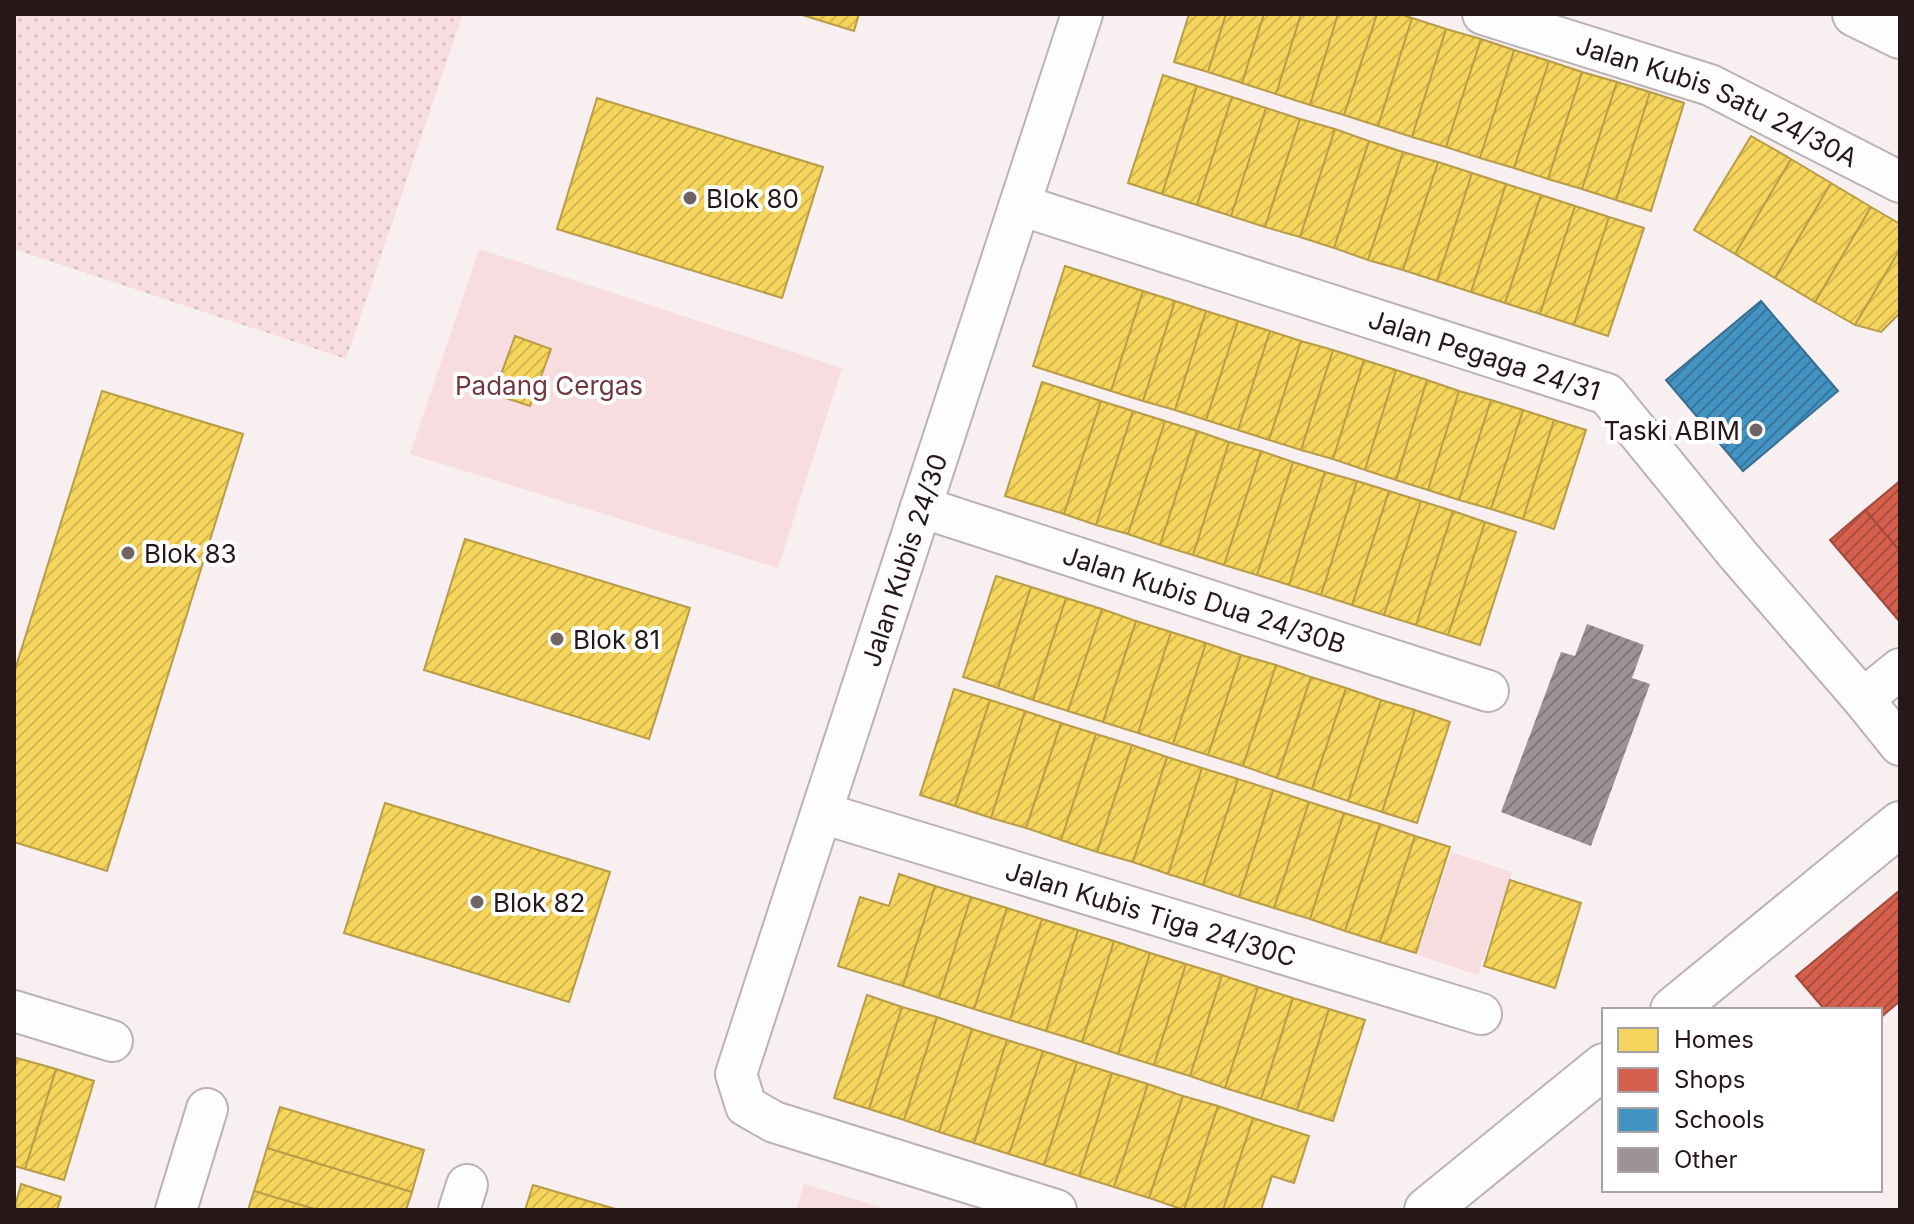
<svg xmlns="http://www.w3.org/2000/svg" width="1914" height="1224" font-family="Inter,sans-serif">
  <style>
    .grass { fill: url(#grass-dots) }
    .park { fill: #f7dddf }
    .homes { fill: url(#homes-hatch); stroke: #b89c48; stroke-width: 2 }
    .shops { fill: url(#shops-hatch); stroke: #a14a3d; stroke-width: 2 }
    .schools { fill: url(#schools-hatch); stroke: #3a6e90; stroke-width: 2 }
    .building { fill: url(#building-hatch) }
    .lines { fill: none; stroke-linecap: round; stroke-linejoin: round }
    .minor-casing { stroke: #bdb2b3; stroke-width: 44 }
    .tertiary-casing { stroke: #bdb2b3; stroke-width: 48 }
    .minor { stroke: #fefdfd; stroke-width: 40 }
    .tertiary { stroke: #fefdfd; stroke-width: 44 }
    .poi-dot { fill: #706364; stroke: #fff; stroke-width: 3 }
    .labels { text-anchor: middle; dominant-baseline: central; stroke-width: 8; stroke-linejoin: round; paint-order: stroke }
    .street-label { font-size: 26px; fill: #261819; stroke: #fff }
    .poi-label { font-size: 26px; fill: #261819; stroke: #fff; text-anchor: start }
    .park-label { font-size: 26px; fill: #72383f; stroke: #fff }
  </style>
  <defs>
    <pattern id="grass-dots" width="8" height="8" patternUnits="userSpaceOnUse" patternTransform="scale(2)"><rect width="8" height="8" fill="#f7dddf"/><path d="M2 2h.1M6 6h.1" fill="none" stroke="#d4bdbf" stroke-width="1.8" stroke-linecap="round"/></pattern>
    <pattern id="homes-hatch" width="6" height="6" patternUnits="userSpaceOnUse" patternTransform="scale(2)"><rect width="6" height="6" fill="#f6d55c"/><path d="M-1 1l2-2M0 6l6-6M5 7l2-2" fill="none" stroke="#d3b64f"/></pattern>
    <pattern id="shops-hatch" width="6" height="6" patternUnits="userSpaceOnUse" patternTransform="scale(2)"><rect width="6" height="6" fill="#d6604d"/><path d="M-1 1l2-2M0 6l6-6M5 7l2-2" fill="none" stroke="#ad4e3f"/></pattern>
    <pattern id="schools-hatch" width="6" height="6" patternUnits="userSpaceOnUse" patternTransform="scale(2)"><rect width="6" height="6" fill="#4393c3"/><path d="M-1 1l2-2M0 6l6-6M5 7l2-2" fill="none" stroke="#38779e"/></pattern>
    <pattern id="building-hatch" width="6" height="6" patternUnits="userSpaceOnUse" patternTransform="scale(2)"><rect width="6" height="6" fill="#9d9394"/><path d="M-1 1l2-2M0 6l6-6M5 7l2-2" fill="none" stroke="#807778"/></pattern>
  </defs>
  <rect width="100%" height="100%" fill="#f8eff0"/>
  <path class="grass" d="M14,14h449l-117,345 -332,-110z"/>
  <path class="park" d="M479,249l363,119 -64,200 -368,-114z
    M1451,852l61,20 -34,103 -61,-20z
    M804,1184l87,26h-95z"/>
  <path class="homes" d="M799,14h60l-5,17z
    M1189,14h37l-18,58 -34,-10z
    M1226,14h38l-22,69 -34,-11z
    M1264,14h37l-25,80 -34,-11z
    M1301,14h37l-28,91 -34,-11z
    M1338,14h39l-33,101 -34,-10z
    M1377,14h22l13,4 -34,108 -34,-11z
    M1412,18l34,11 -34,108 -34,-11z
    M1446,29l35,10 -35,108 -34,-10z
    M1481,39l33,11 -34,108 -34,-11z
    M1514,50l35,11 -35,107 -34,-10z
    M1549,61l33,11 -34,107 -34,-11z
    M1582,72l35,10 -35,107 -34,-10z
    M1163,75l34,11 -35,108 -34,-11z
    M1617,82l33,10 -34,108 -34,-11z
    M1197,86l35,11 -35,108 -35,-11z
    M1650,92l34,11 -33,108 -35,-11z
    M1232,97l34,11 -35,108 -34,-11z
    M597,98l226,69 -41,131 -225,-69z
    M1266,108l34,11 -35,108 -34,-11z
    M1300,119l35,10 -35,108 -35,-10z
    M1335,129l34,12 -35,107 -34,-11z
    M1751,136l40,23 -56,95 -41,-24z
    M1369,141l34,11 -35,108 -34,-12z
    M1403,152l35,10 -35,108 -35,-10z
    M1791,159l40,24 -56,95 -40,-24z
    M1438,162l34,11 -35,108 -34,-11z
    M1472,173l34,11 -35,108 -34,-11z
    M1831,183l40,24 -56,95 -40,-24z
    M1506,184l35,11 -36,108 -34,-11z
    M1541,195l34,11 -35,108 -35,-11z
    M1575,206l34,11 -35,108 -34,-11z
    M1871,207l29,17v25l-45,76 -40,-23z
    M1609,217l35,11 -36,108 -34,-11z
    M1900,249v64l-19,19 -26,-7z
    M1065,266l78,25 -32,100 -78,-25z
    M1143,291l32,10 -32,100 -32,-10z
    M1175,301l31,10 -31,99 -32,-9z
    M1206,311l32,10 -32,99 -31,-10z
    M1238,321l32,10 -32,99 -32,-10z
    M1270,331l31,10 -32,99 -31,-10z
    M515,336l36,13 -21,57 -36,-12z
    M1301,341l32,9 -32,100 -32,-10z
    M1333,350l31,10 -31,99 -32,-9z
    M1364,360l32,10 -31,100 -32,-11z
    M1396,370l31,10 -31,100 -31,-10z
    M1427,380l32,11 -31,99 -32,-10z
    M1042,382l59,19 -37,113 -59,-18z
    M102,391l141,43 -136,437 -93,-29v-169z
    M1459,391l32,9 -32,100 -31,-10z
    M1491,400l32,10 -32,99 -32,-9z
    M1101,401l32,10 -37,114 -32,-11z
    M1523,410l31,10 -31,99 -32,-10z
    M1133,411l32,10 -37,113 -32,-9z
    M1554,420l32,10 -32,99 -31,-10z
    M1165,421l32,10 -37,114 -32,-11z
    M1197,431l32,11 -36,113 -33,-10z
    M1229,442l32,9 -37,114 -31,-10z
    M1261,451l32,11 -36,113 -33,-10z
    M1293,462l32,10 -36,113 -32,-10z
    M1325,472l32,9 -36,114 -32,-10z
    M1357,481l32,10 -37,114 -31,-10z
    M1389,491l32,10 -37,114 -32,-10z
    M1421,501l32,10 -37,114 -32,-10z
    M1453,511l32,11 -37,113 -32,-10z
    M1485,522l31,10 -36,113 -32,-10z
    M465,539l225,69 -41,131 -225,-69z
    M996,576l35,11 -33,101 -35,-11z
    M1031,587l35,11 -33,102 -35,-12z
    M1066,598l36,11 -34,102 -35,-11z
    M1102,609l34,12 -33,101 -35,-11z
    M1136,621l35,11 -33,101 -35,-11z
    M1171,632l35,11 -33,101 -35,-11z
    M1206,643l35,12 -33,100 -35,-11z
    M1241,655l35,10 -33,101 -35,-11z
    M1276,665l35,12 -34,101 -34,-12z
    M1311,677l35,11 -34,101 -35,-11z
    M1346,688l35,12 -33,101 -36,-12z
    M954,689l36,11 -35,106 -35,-11z
    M990,700l35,11 -34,107 -36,-12z
    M1381,700l34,10 -33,102 -34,-11z
    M1415,710l35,12 -33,101 -35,-11z
    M1025,711l36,12 -35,105 -35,-10z
    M1061,723l35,11 -35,106 -35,-12z
    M1096,734l36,11 -35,107 -36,-12z
    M1132,745l35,12 -34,105 -36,-10z
    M1167,757l35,11 -34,106 -35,-12z
    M1202,768l36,11 -35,106 -35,-11z
    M1238,779l35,11 -34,107 -36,-12z
    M1273,790l36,12 -35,106 -35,-11z
    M1309,802l35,11 -34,106 -36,-11z
    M385,803l225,69 -41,130 -225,-69z
    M1344,813l36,11 -35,107 -35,-12z
    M1380,824l35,12 -35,106 -35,-11z
    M1415,836l35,11 -34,106 -36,-11z
    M899,874l36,12 -32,100 -65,-20 22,-69 29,9z
    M1510,880l71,23 -26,85 -71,-22z
    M935,886l36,11 -32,101 -36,-12z
    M971,897l36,11 -33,101 -35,-11z
    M1007,908l35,11 -32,101 -36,-11z
    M1042,919l36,11 -32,101 -36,-11z
    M1078,930l36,11 -32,101 -36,-11z
    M1114,941l36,12 -32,101 -36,-12z
    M1150,953l36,11 -32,101 -36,-11z
    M1186,964l36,11 -32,101 -36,-11z
    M1222,975l36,12 -33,101 -35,-12z
    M1258,987l35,11 -32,101 -36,-11z
    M867,995l35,12 -33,102 -35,-11z
    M1293,998l36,11 -32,101 -36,-11z
    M902,1007l35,10 -33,103 -35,-11z
    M1329,1009l36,11 -32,101 -36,-11z
    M937,1017l35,12 -33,103 -35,-12z
    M972,1029l35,11 -33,103 -35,-11z
    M1007,1040l36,11 -34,103 -35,-11z
    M1043,1051l34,11 -33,103 -35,-11z
    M17,1058l39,11 -31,100 -11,-3v-97z
    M1077,1062l35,11 -33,103 -35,-11z
    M56,1069l38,12 -30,99 -39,-11z
    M1112,1073l36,11 -34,103 -35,-11z
    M1148,1084l35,12 -34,102 -35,-11z
    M1183,1096l35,10 -34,104 -35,-12z
    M1218,1106l35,12 -30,92h-39z
    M280,1107l144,43 -12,42 -145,-44z
    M1253,1118l56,18 -15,47 -22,-7 -11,34h-38z
    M267,1148l145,44 -6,18h-88l-64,-19z
    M21,1184l40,13 -4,13h-43z
    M533,1185l86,25h-94z
    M254,1191l64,19h-70z"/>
  <path class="shops" d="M1900,481v70l-35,-41z
    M1865,510l35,41v71l-70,-82z
    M1900,890v111l-20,17v-8h-55l-29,-34z"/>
  <path class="schools" d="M1761,301l77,90 -95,80 -77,-91z"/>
  <path class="building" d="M1587,624l57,21 -12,33 18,6 -59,162 -90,-34 60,-160 14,4z"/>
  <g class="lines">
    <g class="minor-casing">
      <g id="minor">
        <path id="s1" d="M1483,14l227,71 190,97"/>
        <path id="s2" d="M1020,205l587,189 132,162 124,143 37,46"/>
        <path id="s3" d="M921,507l567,184"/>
        <path d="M1863,699l37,-30"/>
        <path id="s4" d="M822,813l659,201"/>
        <path d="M14,1011l98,30"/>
        <path d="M176,1210l31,-101"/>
        <path d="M459,1210l8,-25"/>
        <path id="s5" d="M1056,1210l-282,-88 -28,-16 -10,-32 346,-1060"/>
      </g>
    </g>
    <g class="tertiary-casing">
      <path id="tertiary" d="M1855,14l45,22
        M1673,1010l227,-186
        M1427,1210l177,-144"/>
    </g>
    <use href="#minor" class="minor"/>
    <use href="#tertiary" class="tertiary"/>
  </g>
  <g class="poi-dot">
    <circle cx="690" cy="198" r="8"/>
    <circle cx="1756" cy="430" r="8"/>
    <circle cx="128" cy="553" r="8"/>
    <circle cx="557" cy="639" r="8"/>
    <circle cx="477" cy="902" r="8"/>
  </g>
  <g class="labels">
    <g class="street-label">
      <text stroke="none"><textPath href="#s1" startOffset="250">Jalan Kubis Satu 24/30A</textPath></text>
      <text stroke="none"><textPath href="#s2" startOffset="488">Jalan Pegaga 24/31</textPath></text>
      <text stroke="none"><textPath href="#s5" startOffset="902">Jalan Kubis 24/30</textPath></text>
      <text stroke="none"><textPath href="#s3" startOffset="298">Jalan Kubis Dua 24/30B</textPath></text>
      <text stroke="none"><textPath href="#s4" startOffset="344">Jalan Kubis Tiga 24/30C</textPath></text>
    </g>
    <g class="poi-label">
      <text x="706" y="198">Blok 80</text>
      <text x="1740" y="430" text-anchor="end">Taski ABIM</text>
      <text x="144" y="553">Blok 83</text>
      <text x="573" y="639">Blok 81</text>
      <text x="493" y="902">Blok 82</text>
    </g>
    <g class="park-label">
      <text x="549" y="385">Padang Cergas</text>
    </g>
  </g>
  <rect width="1914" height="1224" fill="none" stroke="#261819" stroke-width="32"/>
  <rect x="1602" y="1008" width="280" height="184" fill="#ffffff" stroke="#a8a3a3" stroke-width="2"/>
  <rect x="1618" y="1028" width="40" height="24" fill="#f6d55c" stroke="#a8a3a3" stroke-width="2"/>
  <text x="1674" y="1048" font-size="24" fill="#261819">Homes</text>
  <rect x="1618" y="1068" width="40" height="24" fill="#d6604d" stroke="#a8a3a3" stroke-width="2"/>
  <text x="1674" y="1088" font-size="24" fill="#261819">Shops</text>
  <rect x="1618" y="1108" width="40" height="24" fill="#4393c3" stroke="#a8a3a3" stroke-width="2"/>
  <text x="1674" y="1128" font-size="24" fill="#261819">Schools</text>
  <rect x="1618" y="1148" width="40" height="24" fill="#9d9394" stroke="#a8a3a3" stroke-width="2"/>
  <text x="1674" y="1168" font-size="24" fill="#261819">Other</text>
</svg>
